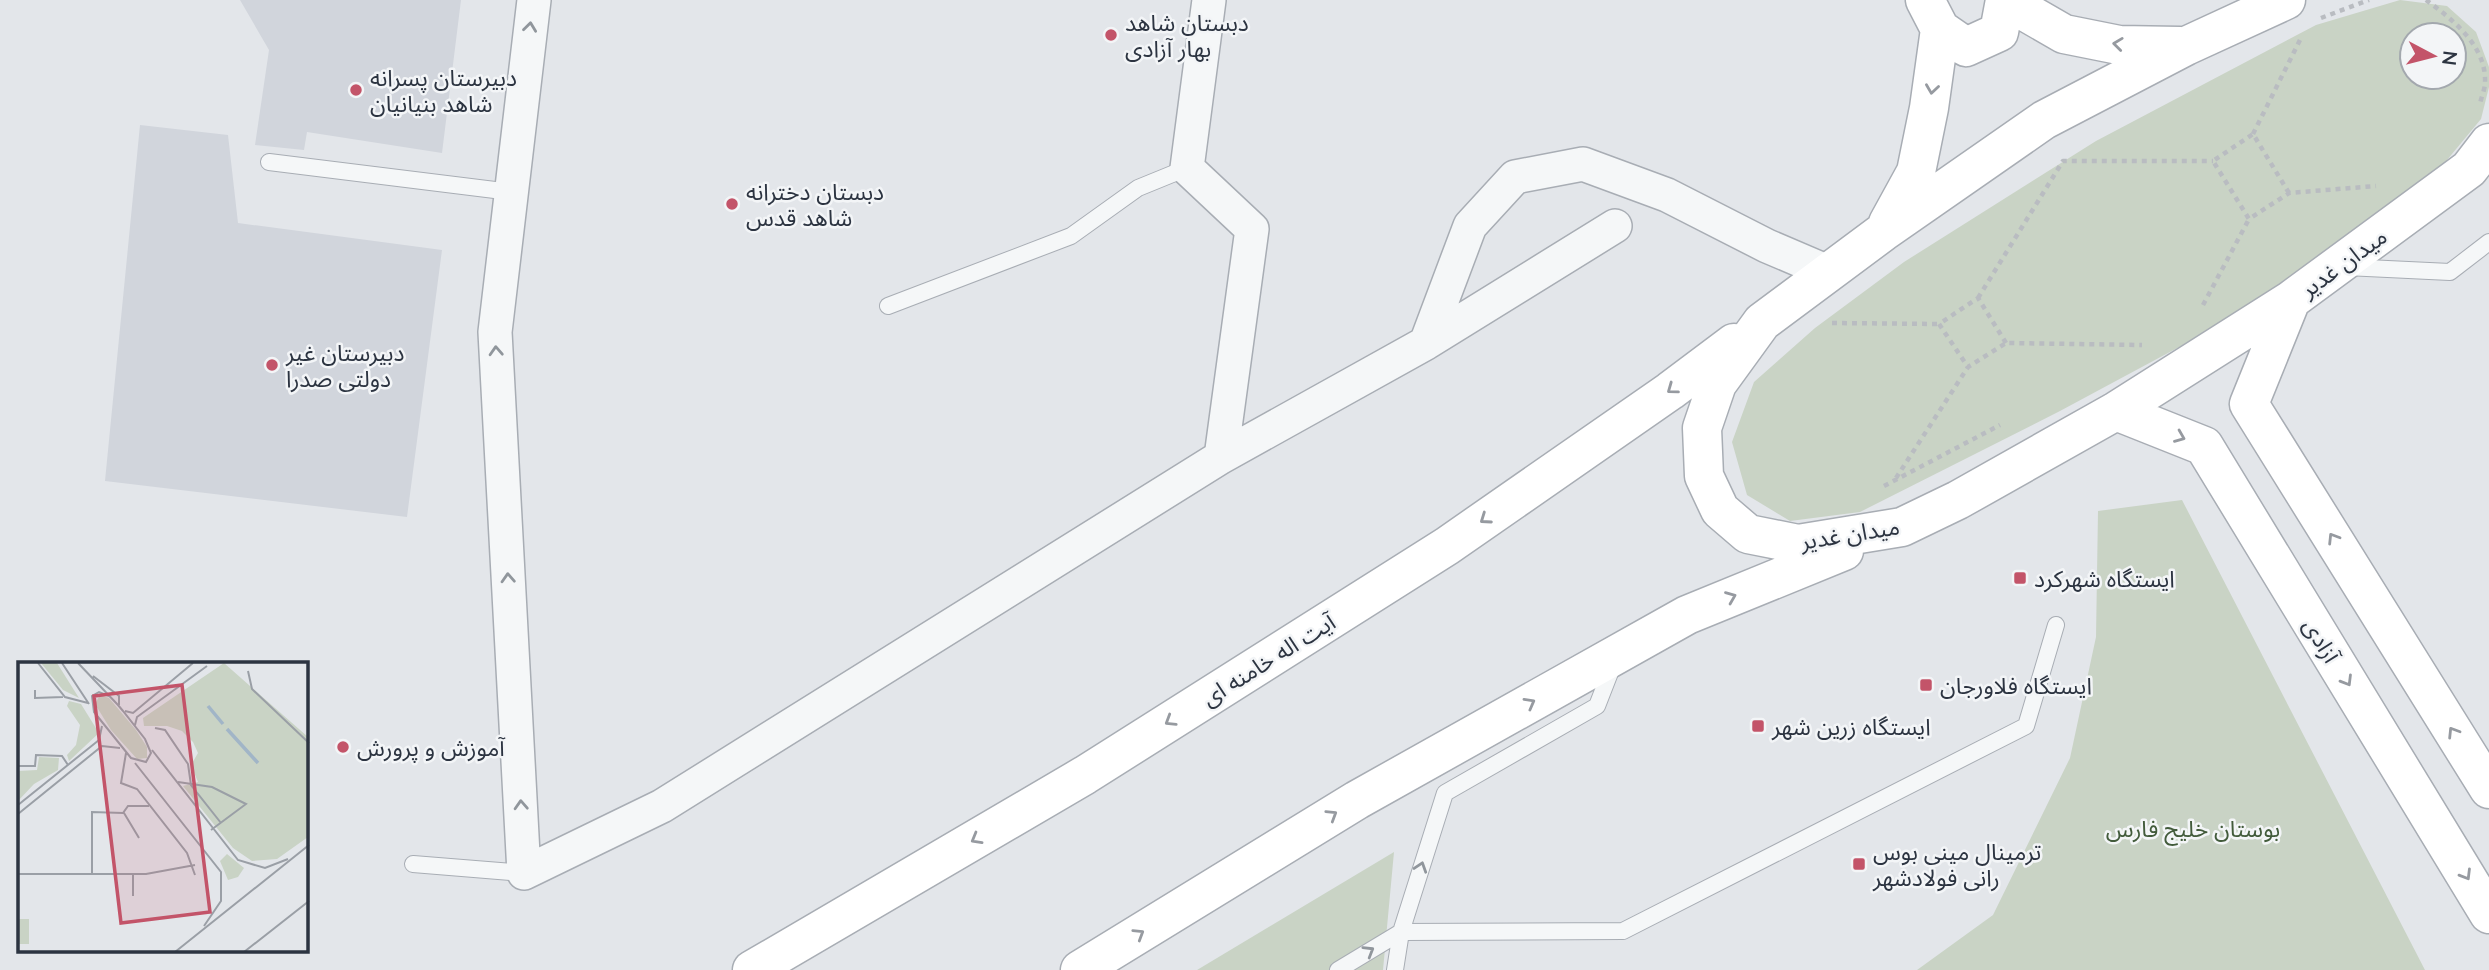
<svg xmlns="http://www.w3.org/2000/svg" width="2489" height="970" font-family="Lato,'Noto Sans Arabic',sans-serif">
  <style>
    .built { fill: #d1d5dc }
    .green { fill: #c9d3c5; fill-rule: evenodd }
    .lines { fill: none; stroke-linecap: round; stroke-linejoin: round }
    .service-casing { stroke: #a8adb4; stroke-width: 18 }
    .minor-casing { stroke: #a8adb4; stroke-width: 36 }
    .secondary-casing { stroke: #a8adb4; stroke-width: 41 }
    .path { stroke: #b9bcc1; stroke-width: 4.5; stroke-dasharray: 5 5; stroke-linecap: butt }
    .service { stroke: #f5f7f8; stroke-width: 16 }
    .minor { stroke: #f5f7f8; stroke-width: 33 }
    .secondary { stroke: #fff; stroke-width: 38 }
    .oneway { stroke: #90969c }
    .oneway2 { stroke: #969aa0 }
    .poi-dot { fill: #c35469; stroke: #f3f5f7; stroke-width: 2.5 }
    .labels { text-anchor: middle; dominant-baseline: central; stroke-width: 5; stroke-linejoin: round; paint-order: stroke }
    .poi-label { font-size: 23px; fill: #2c3441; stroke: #f3f5f7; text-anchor: start }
    .street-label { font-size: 23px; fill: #2c3441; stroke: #f3f5f7 }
    .park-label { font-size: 23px; fill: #425b3b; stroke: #f3f5f7 }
    .inset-river { fill: none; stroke: #a1b5c7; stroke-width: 3.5 }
    .inset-road { fill: none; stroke: #9a9fa6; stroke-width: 2 }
    .view { fill: #c35469; fill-opacity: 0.15; stroke: #c35469; stroke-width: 3.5 }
    .inset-edge { fill: none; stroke: #2c3441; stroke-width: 3.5 }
  </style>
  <rect width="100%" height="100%" fill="#e3e6ea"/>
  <path class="built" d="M240,0h221l-19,153 -135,-21 -3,18 -49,-5 14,-95z
    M140,125l88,10 10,88 204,27 -35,267 -302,-36z"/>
  <path class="green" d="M2400,0l47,6 29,26 13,35v20l-8,32 -39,47 -162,122 -99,58 -121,65 -200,101 -70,9 -43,-26 -15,-53 22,-60 61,-54 89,-66 192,-121 220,-116zM2412,35h42v42h-42z
    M2182,500l243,470h-508l76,-55 77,-157 26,-121 2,-126z
    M1394,852l-11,118h-186z"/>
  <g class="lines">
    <g class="service-casing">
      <path id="service" d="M269,162l242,30
        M2346,267l104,5 39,-30
        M888,306l183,-70 67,-48 49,-20
        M413,864l111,9
        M1338,970l63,-38 222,-1 403,-205 30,-101
        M1395,970l6,-38 44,-139 152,-87 16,-41"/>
    </g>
    <g class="minor-casing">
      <path id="minor" d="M534,0l-39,332 29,541 138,-67 559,-349 205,-114 44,-117 45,-49 68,-13 84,31 100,51 61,26
        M1209,0l-22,168 65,61 -31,228
        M1426,343l189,-117"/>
    </g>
    <g class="secondary-casing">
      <path id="secondary" d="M2005,0l59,34 55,11 61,1
        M2286,0l-100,46 -142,74 -161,112 -121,90 -45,62 -15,44 2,48 16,34 28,24 50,10 104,-17 56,-27 158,-89 175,-111 178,-131 20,-26
        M1940,29l26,18 33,-15 6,-32
        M1888,223l28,-51 13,-64 11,-79 -15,-29
        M2291,300l-42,104 240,385
        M2116,411l88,35 285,468
        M752,970l333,-195 362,-229 223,-155 64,-48
        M1080,970l277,-170 330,-185 157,-64"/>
    </g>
    <path class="path" d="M2426,0c26,19 61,46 59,83 0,6 -4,15 -5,21
      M2321,18l48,-18
      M2253,134l48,-96
      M2289,193l-36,-59 -40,27 36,58 40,-26 87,-7
      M1978,298l85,-137h150
      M2203,305l46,-86
      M1832,323l107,1
      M2006,343l-28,-45 -39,26 29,43 38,-24 136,2
      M1896,478l72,-111
      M1884,486l116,-61"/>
    <use href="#service" class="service"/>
    <use href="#minor" class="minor"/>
    <use href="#secondary" class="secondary"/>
  </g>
  <defs><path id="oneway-chevron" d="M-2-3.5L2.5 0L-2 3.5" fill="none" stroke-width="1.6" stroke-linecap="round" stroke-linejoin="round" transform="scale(1.75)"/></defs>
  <g class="oneway">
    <use href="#oneway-chevron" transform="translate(530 27) rotate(-83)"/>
    <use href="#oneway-chevron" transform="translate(496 351) rotate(-93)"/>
    <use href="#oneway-chevron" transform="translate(508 578) rotate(-93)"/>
    <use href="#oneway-chevron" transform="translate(521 805) rotate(-93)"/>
    <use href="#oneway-chevron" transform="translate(1421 867) rotate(-72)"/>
    <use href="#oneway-chevron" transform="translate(1369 951) rotate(-31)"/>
  </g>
  <g class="oneway2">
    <use href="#oneway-chevron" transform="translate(2118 44) rotate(-173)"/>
    <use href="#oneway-chevron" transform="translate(1932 89) rotate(98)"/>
    <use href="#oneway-chevron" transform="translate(1672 389) rotate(144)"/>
    <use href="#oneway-chevron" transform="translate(2180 437) rotate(22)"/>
    <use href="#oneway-chevron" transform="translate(1485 519) rotate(145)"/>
    <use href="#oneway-chevron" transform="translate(2333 538) rotate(-122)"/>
    <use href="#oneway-chevron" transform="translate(1731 597) rotate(-22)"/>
    <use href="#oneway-chevron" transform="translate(2347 681) rotate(59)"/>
    <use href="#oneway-chevron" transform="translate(1530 703) rotate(-29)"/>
    <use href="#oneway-chevron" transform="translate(1170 721) rotate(148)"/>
    <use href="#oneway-chevron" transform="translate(2453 732) rotate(-122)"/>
    <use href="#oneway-chevron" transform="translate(1332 815) rotate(-32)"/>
    <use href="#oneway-chevron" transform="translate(976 839) rotate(150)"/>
    <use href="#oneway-chevron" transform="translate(2466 875) rotate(59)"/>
    <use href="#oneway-chevron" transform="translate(1139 934) rotate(-32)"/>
  </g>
  <g class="poi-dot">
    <circle cx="1111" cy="35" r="7"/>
    <circle cx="356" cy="90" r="7"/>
    <circle cx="732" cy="204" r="7"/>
    <circle cx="272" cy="365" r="7"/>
    <rect x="2013" y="571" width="14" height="14" rx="3.5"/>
    <rect x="1919" y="678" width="14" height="14" rx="3.5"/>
    <rect x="1751" y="719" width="14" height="14" rx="3.5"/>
    <circle cx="343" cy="747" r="7"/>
    <rect x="1852" y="857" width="14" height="14" rx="3.5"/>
  </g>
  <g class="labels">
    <g class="poi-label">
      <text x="1125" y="22">دبستان شاهد<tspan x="1125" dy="26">بهار آزادی</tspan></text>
      <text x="370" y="77">دبیرستان پسرانه<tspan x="370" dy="26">شاهد بنیانیان</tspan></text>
      <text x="746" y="191">دبستان دخترانه<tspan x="746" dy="26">شاهد قدس</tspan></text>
      <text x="286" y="352">دبیرستان غیر<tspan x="286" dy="26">دولتی صدرا</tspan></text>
      <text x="2034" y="578">ایستگاه شهرکرد</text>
      <text x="1940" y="685">ایستگاه فلاورجان</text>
      <text x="1772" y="726">ایستگاه زرین شهر</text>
      <text x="357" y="747">آموزش و پرورش</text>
      <text x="1873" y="851">ترمینال مینی بوس<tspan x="1873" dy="26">رانی فولادشهر</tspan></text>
    </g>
    <g class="street-label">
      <text transform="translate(2343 262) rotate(-36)">میدان غدیر</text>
      <text transform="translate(1850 533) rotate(-9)">میدان غدیر</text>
      <text transform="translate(2322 640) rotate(59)">آزادی</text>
      <text transform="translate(1268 659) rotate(-32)">آیت اله خامنه ای</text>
    </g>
    <g class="park-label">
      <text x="2193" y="828">بوستان خلیج فارس</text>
    </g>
  </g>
  <g transform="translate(18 662)">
    <rect width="290" height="290" fill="#e3e6ea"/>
    <path d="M23,1h16l22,35 -16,-8zM206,1l84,74v100l-31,22 -25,2 -19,-13 -50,-62 15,-4 -7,-17 7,-12 -5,-11 -11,-11 -15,-5h-23l-1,-8zM82,33l9,3 27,32 11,17v11l-10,1 -26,-29 -16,-26zM51,39l12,3 18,29 -30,28 -2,-6 9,-10 4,-20 -13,-19zM21,95l20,1 -1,12 -24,14 -16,17v-30l19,-1zM209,192l17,14 -6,9 -10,3 -8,-19zM0,257h11v25h-11z" fill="#c9d3c5"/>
    <path class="inset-river" d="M190,44l15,18M209,67l31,34"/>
    <path class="inset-road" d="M20,1l27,34 23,6M44,1l27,41M60,1l40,42 5,6 22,28 6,14 -5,9 -15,-4 -37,-46 -2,-16 7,-4 10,4M230,9l4,18 57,54M75,14l26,20v9M17,28v8l28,-1M107,49l8,2 60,-50M117,63l2,-8 70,-51M137,66l10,2 23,34 3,21 30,38M134,88l86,110 27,8 23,-9M108,91l-5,30 16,6 50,64 8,22M117,101l86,109v29l-17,25M0,104h17l1,-11 26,1 6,9M160,120l34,5 34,17 -35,26M0,143l81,-65 3,-14M106,151l15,25M0,152l84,-68 18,2M0,212h128l49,-9M74,212v-62l31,1 5,-7h21M115,212v22M157,290l134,-107M226,290l65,-51"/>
    <path class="view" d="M164,23l28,227 -89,11 -27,-227z"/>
    <rect width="290" height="290" class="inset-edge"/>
  </g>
  <g transform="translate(2433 56) rotate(97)"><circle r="33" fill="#f3f5f7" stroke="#a3a8ae" stroke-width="2"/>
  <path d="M0-5L12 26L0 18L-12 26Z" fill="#c35469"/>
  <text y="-10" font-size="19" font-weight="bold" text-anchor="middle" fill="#2c3441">N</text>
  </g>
</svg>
